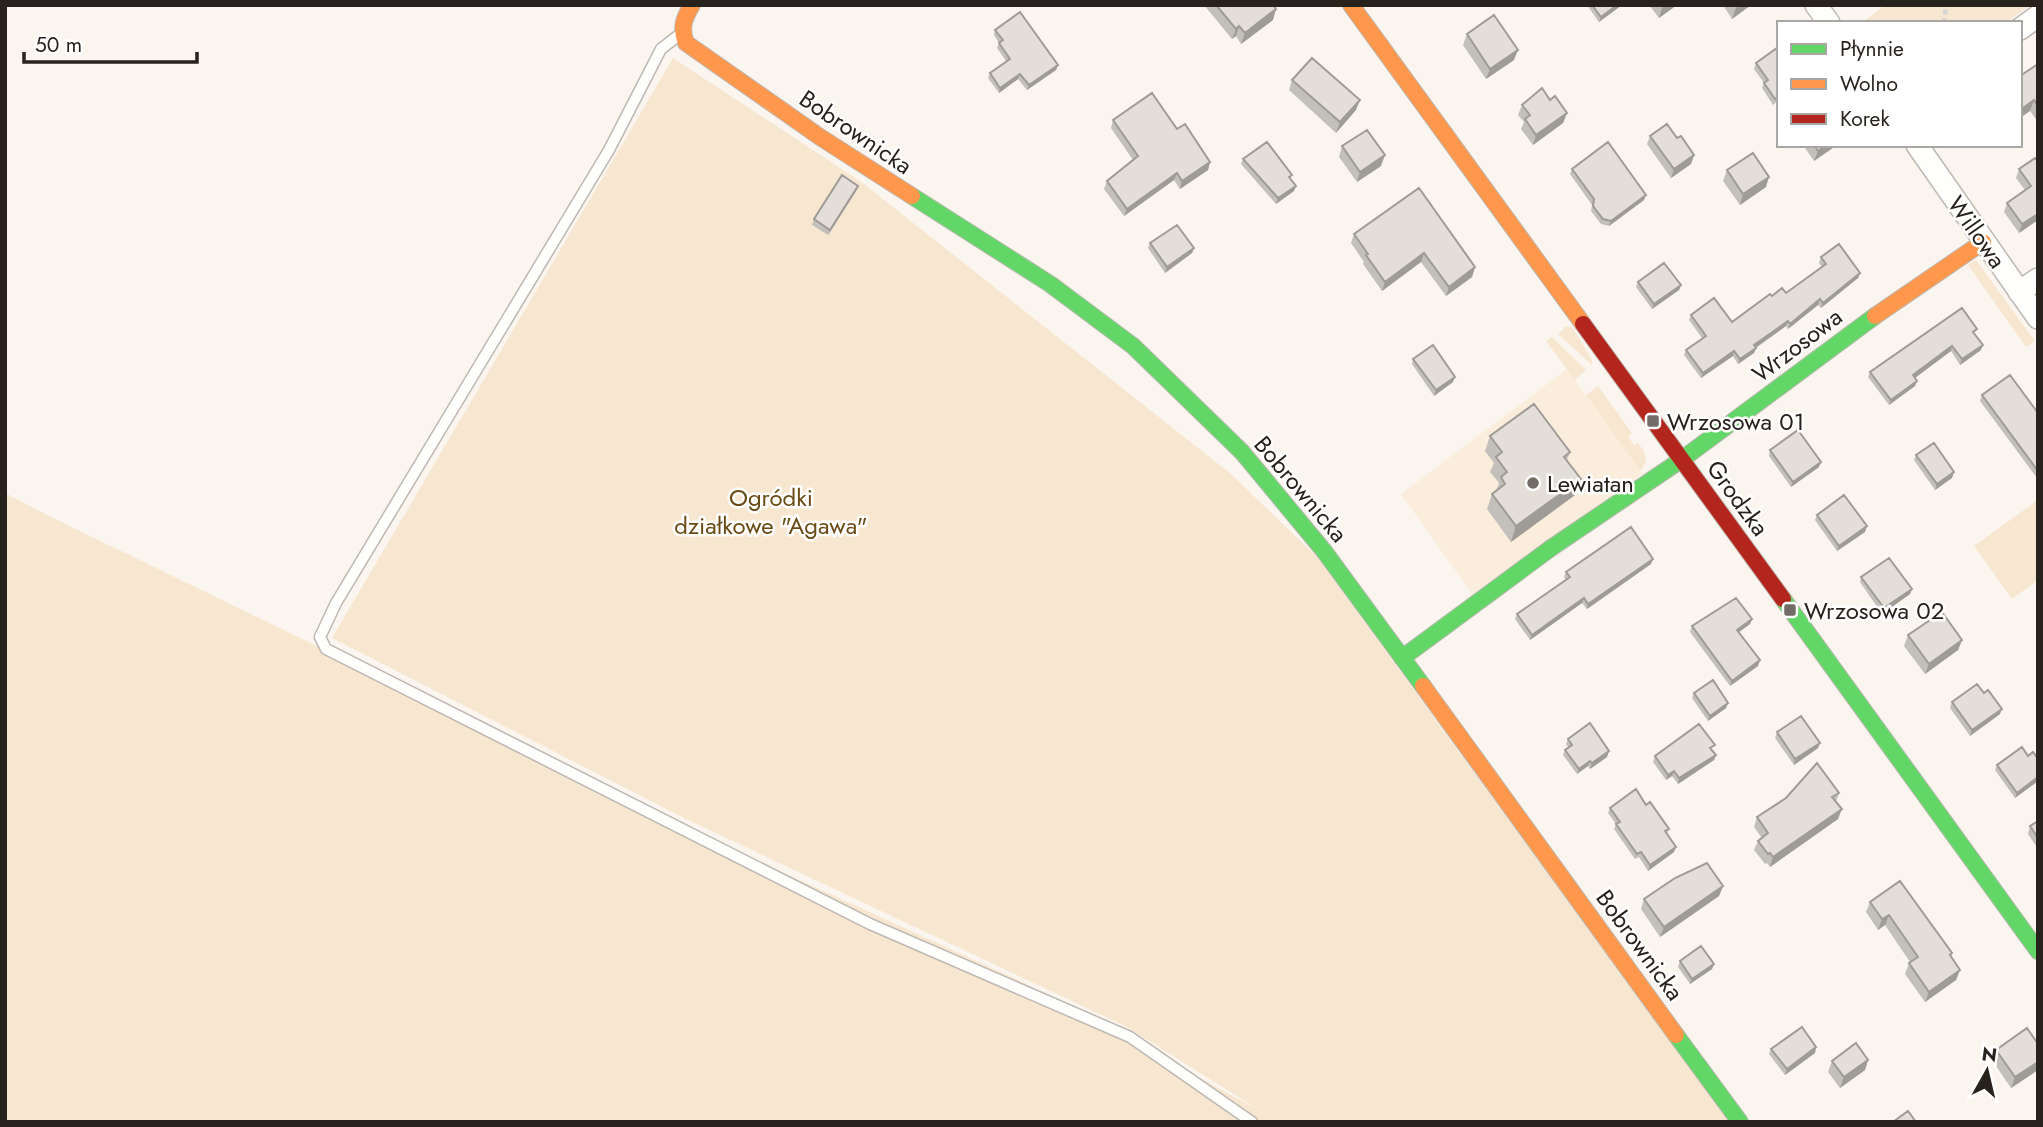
<svg xmlns="http://www.w3.org/2000/svg" width="2043" height="1127" font-family="Jost,sans-serif">
  <style>
    .built { fill: #faeddc }
    .green { fill: #f8e7d0 }
    .lines { fill: none; stroke-linecap: round; stroke-linejoin: round }
    .lane-casing { stroke: #beb8b2; stroke-width: 13 }
    .street-casing { stroke: #beb8b2; stroke-width: 24 }
    .fast-casing { stroke: #beb8b2; stroke-width: 18 }
    .slow-casing { stroke: #beb8b2; stroke-width: 18 }
    .jam-casing { stroke: #beb8b2; stroke-width: 18 }
    .path { stroke: #d7d6d3; stroke-width: 4.5; stroke-dasharray: 5 3.5; stroke-linecap: butt }
    .lane { stroke: #fefefc; stroke-width: 10 }
    .street { stroke: #fefefc; stroke-width: 21 }
    .fast { stroke: #63d668; stroke-width: 16 }
    .slow { stroke: #ff974d; stroke-width: 16 }
    .jam { stroke: #b3261e; stroke-width: 16 }
    .wall { fill: #c3bfba }
    .shaded-wall { fill: #9f9b97 }
    .building { fill: #e3ded8; stroke: #9f9b97; stroke-width: 2 }
    .poi-dot { fill: #716c65; stroke: #fff; stroke-width: 2.5 }
    .labels { text-anchor: middle; dominant-baseline: central; stroke-width: 5; stroke-linejoin: round; paint-order: stroke }
    .street-label { font-size: 24px; fill: #27221b; stroke: #fff }
    .poi-label { font-size: 24px; fill: #27221b; stroke: #fff; text-anchor: start }
    .park-label { font-size: 24px; fill: #6b4b15; stroke: #fff }
  </style>
  <rect width="100%" height="100%" fill="#faf5ee"/>
  <path class="built" d="M1567,369l75,105 -170,120 -71,-100z"/>
  <path class="green" d="M1885,5h145l-25,18h-143z
    M673,58l187,123 371,293 86,83 412,565h-1724v-629l46,24 731,355 236,108 241,130 -132,-83 -439,-207 -356,-182z
    M1976,260l59,81 -9,6 -58,-82z
    M1566,326l7,2 19,32v5l-34,-31z
    M1552,337l34,33 -11,10 -29,-39z
    M1598,386l34,47 -4,4 6,8 4,-2 6,8 2,11 -6,9 -54,-76z
    M2038,500v80l-26,19 -38,-53z"/>
  <g class="lines">
    <g class="lane-casing">
      <path id="lane" d="M679,35l-18,14 -52,101 -273,453 -16,34 6,12 544,275 260,113 122,85"/>
    </g>
    <g class="street-casing">
      <path id="street" d="M1816,5l13,18
        M2020,29l18,-13
        M1917,145l121,173
        M2019,292l19,-13"/>
    </g>
    <g class="fast-casing">
      <path id="fast" d="M912,196l138,88 83,62 109,106 82,99 99,135
        M1783,599l255,352
        M1402,658l149,-110 130,-88 194,-144
        M1676,1035l64,87"/>
    </g>
    <g class="slow-casing">
      <path id="slow" d="M692,5c-8,13 -12,23 -6,38l134,94 92,59
        M1351,5l232,319
        M1875,316l108,-74
        M1423,686l253,349"/>
    </g>
    <g class="jam-casing">
      <path id="jam" d="M1583,324l200,275"/>
    </g>
    <path class="path" d="M1944,23l2,-18"/>
    <use href="#lane" class="lane"/>
    <use href="#street" class="street"/>
    <use href="#fast" class="fast"/>
    <use href="#slow" class="slow"/>
    <use href="#jam" class="jam"/>
  </g>
  <path class="wall" d="M1204,5h69v15l-32,24 -5,-8 -4,3z
    M1587,5h35l-23,17z
    M1649,5h28l-18,13z
    M1723,5h28l-19,14z
    M995,30l63,35 -2,5 -29,20 -9,-11 -19,14 -11,-15 2,-5 16,-12 -9,-13 2,-5 -5,-8z
    M1467,34l47,26 -28,19 -23,-34z
    M1779,51v49l-6,5 -11,-17 2,-5 -10,-14 2,-6z
    M2038,64v58l-8,-11z
    M1292,80l64,30 -20,23 -47,-43z
    M1550,100l17,13 -4,10 -30,22 -12,-16 3,-7 -6,-7 4,-10z
    M1113,120l64,9 33,33 -2,8 -28,19 -6,-9 -50,36 -20,-27 3,-8 26,-21 -22,-32z
    M1650,136l27,2 17,17 -3,9 -20,14 -24,-34z
    M1803,145h34l-23,16z
    M1342,146l39,20 -24,16 -18,-25z
    M1243,159l49,16 -2,4 6,7 -2,5 -18,13 -35,-40z
    M2038,161v59l-19,13 -15,-21 3,-9 18,-13 -9,-12 3,-9z
    M1572,169l72,31 -35,26 -8,-2 -10,-13 1,-6 -22,-31z
    M1727,170l39,17 -26,18 -17,-24z
    M858,186l-2,5 -28,44 -16,-10 2,-6z
    M1354,234l121,33 -3,10 -26,19 -25,-34 -39,29 -19,-27 1,-2 -13,-19z
    M1150,243l44,5 -2,5 -27,20 -17,-25z
    M1821,257l39,16 -2,5 -37,30 -3,-3 -30,24 -2,-3 -30,22 -2,5 -16,11 -5,-8 -32,22 -17,-23 2,-5 16,-12 -13,-18 2,-5 41,7 40,-26 14,-3 36,-26 -3,-4z
    M1638,282l43,3 -2,5 -27,19 -16,-22z
    M1975,334l6,16 -21,15 -9,-14 -37,27 3,3 -2,5 -26,19 -21,-28 2,-5z
    M1413,359l40,23 -19,14 -22,-32z
    M1982,395l56,18 -1,65 -57,-77z
    M1490,436l80,16 -3,8 14,19 -6,16 -64,47 -24,-33 5,-15 4,-3 3,-8 -9,-11 4,-9 -9,-12z
    M1770,450l49,17 -28,20 -22,-31z
    M1916,455l36,23 -17,12 -21,-30z
    M1817,515l48,17 -28,19 -22,-31z
    M1651,564l-64,45 -5,-6 -52,37 -15,-21 2,-5 49,-34 -2,-3 2,-5z
    M1861,577l51,12 -2,5 -28,20 -22,-32z
    M1752,619l-2,5 -11,8 19,34 -28,20 -40,-54 2,-6z
    M1908,635l54,5 -4,10 -33,24 -21,-28z
    M1694,693l34,10 -2,5 -18,13 -16,-23z
    M1952,702l48,12 -30,22 -20,-28z
    M1777,732l41,16 -24,17 -19,-27z
    M1568,739l41,12 -2,6 -17,12 -2,-3 -11,8 -14,-19 2,-5 3,-3 -2,-3z
    M1712,750l4,5 -2,5 -36,24 -6,-8 -6,4 -13,-18 2,-6z
    M2028,756l10,3v22l-23,17 -20,-28 2,-5z
    M1839,793l-3,9 2,17 -68,48 -3,-4 -2,1 -11,-14 4,-9 4,-3 -8,-11 3,-10z
    M1646,805l23,24 -2,5 7,18 -26,19 -9,-14 -4,2 -21,-30 2,-5 -8,-11 2,-5z
    M2038,821v28l-10,-15 2,-8z
    M1723,886l-4,10 -59,41 -19,-28 3,-10z
    M1870,902l81,55 9,13 -4,10 -31,22 -20,-28 4,-11 1,-1 -25,-37 -7,5 -12,-18z
    M1680,961l34,3 -2,5 -22,15 -12,-17z
    M2038,1044v26l-27,18 -19,-28 4,-10z
    M1816,1047l-1,6 -30,22 -16,-21 2,-5z
    M1868,1060l-3,10 -25,18 -12,-16 4,-11z"/>
  <path class="shaded-wall" d="M1617,5h5l-23,17 2,-5z
    M1666,5h11l-18,13 3,-10z
    M1740,5h11l-19,14 4,-11z
    M1276,9l-3,11 -32,24 4,-11z
    M1239,26l-3,10 -4,3 4,-10z
    M1518,50l-4,10 -28,19 4,-10z
    M1058,65l-2,5 -29,20 2,-5z
    M1020,74l-2,5 -19,14 1,-5z
    M1360,100l-4,10 -20,23 4,-11z
    M2034,100l-4,11 -10,7v-8z
    M1567,113l-4,10 -30,22 3,-10z
    M1826,145h11l-23,16 4,-10z
    M1385,155l-4,11 -24,16 3,-10z
    M1694,155l-3,9 -20,14 3,-9z
    M1210,162l-2,8 -28,19 2,-8z
    M1177,173l-3,7 -50,36 3,-7z
    M1769,177l-3,10 -26,18 3,-11z
    M858,186l-2,5 -28,44 2,-5z
    M1296,186l-2,5 -18,13 2,-6z
    M1646,195l-2,5 -35,26 2,-5z
    M2038,214v6l-19,13 3,-9z
    M1194,248l-2,5 -27,20 2,-6z
    M1424,253l-3,9 -39,29 3,-9z
    M1475,267l-3,10 -26,19 3,-9z
    M1860,273l-2,5 -37,30 2,-5z
    M1681,285l-2,5 -27,19 2,-5z
    M1820,299l-2,6 -30,24 2,-5z
    M1788,321l-2,5 -34,24 2,-5z
    M1983,345l-2,5 -21,15 2,-6z
    M1952,346l-1,5 -40,30 2,-6z
    M1756,348l-2,5 -16,11 2,-5z
    M1734,351l-1,5 -32,22 2,-5z
    M1455,377l-2,5 -19,14 2,-6z
    M1917,381l-2,5 -26,19 2,-5z
    M1821,462l-2,5 -28,20 2,-5z
    M1954,472l-2,6 -17,12 2,-6z
    M1581,479l-6,16 -64,47 5,-16z
    M1867,526l-2,6 -28,19 2,-5z
    M1653,559l-2,5 -64,45 1,-5z
    M1912,589l-2,5 -28,20 2,-6z
    M1584,598l-2,5 -52,37 2,-5z
    M1752,619l-2,5 -15,11 2,-5z
    M1962,640l-4,10 -33,24 4,-10z
    M1760,660l-2,6 -28,20 2,-5z
    M1728,703l-2,5 -18,13 2,-5z
    M2002,709l-2,5 -30,22 2,-6z
    M1820,743l-2,5 -24,17 1,-6z
    M1609,751l-2,6 -17,12 2,-6z
    M1716,755l-2,5 -36,24 1,-6z
    M1590,761l-2,5 -11,8 2,-5z
    M1674,771l-2,5 -6,4 2,-5z
    M2038,777v4l-23,17 2,-5z
    M1842,809l-4,10 -68,48 3,-10z
    M1676,847l-2,5 -26,19 2,-6z
    M1723,886l-4,10 -59,41 4,-10z
    M1889,915l-4,10 -7,5 4,-11z
    M1714,964l-2,5 -22,15 2,-5z
    M1960,970l-4,10 -31,22 4,-10z
    M1816,1047l-1,6 -30,22 2,-6z
    M1868,1060l-3,10 -25,18 4,-11z
    M2038,1062v8l-27,18 4,-11z"/>
  <path class="building" d="M1216,5h57l3,4 -31,24 -6,-7 -3,3z
    M1592,5h25l-16,12z
    M1020,12l38,53 -29,20 -9,-11 -20,14 -10,-15 20,-14 -11,-16 4,-3 -8,-10z
    M1494,15l24,35 -28,19 -23,-35z
    M1777,48l2,3v46l-4,2 -11,-16 4,-3 -12,-17z
    M1312,58l48,42 -20,22 -48,-42z
    M2038,64v42l-4,-6 -14,10v-34z
    M1542,88l8,12 5,-4 12,17 -31,22 -11,-16 5,-4 -8,-10z
    M1152,93l25,36 8,-5 25,38 -28,19 -5,-8 -50,36 -20,-28 31,-25 -25,-36z
    M1667,124l10,14 4,-2 13,19 -20,14 -24,-33z
    M1367,130l18,25 -25,17 -18,-26z
    M1267,142l25,33 -3,2 7,9 -18,12 -35,-39z
    M1608,142l38,53 -35,26 -8,-2 -10,-13 1,-7 -22,-30z
    M1814,145h12l-8,6z
    M1753,153l16,24 -26,17 -16,-24z
    M2035,158l3,3v53l-16,10 -15,-21 24,-17 -12,-17z
    M842,175l16,11 -28,44 -16,-11z
    M1419,188l56,79 -26,20 -25,-34 -39,29 -19,-27 2,-1 -14,-20z
    M1177,225l17,23 -27,19 -17,-24z
    M1839,244l21,29 -37,30 -3,-4 -30,25 -2,-3 -34,24 2,3 -16,11 -6,-8 -31,22 -17,-23 20,-14 -15,-21 23,-17 18,24 38,-28 2,2 10,-8 4,5 40,-29 -5,-7z
    M1664,263l17,22 -27,19 -16,-22z
    M1962,308l15,21 -4,3 10,13 -21,14 -10,-13 -39,29 4,6 -26,19 -21,-28z
    M1433,345l22,32 -19,13 -23,-31z
    M2010,375l28,38v58l-56,-76z
    M1534,404l36,48 -6,5 17,22 -65,47 -24,-32 13,-10 -4,-7 6,-5 -11,-15 6,-5 -12,-16z
    M1798,430l23,32 -28,20 -23,-32z
    M1934,443l20,29 -17,12 -21,-29z
    M1844,495l23,31 -28,20 -22,-31z
    M1631,527l22,32 -65,45 -4,-6 -52,37 -15,-21 53,-37 -4,-5z
    M1889,558l23,31 -28,19 -23,-31z
    M1736,598l16,21 -15,11 23,30 -28,21 -40,-55z
    M1942,612l20,28 -33,24 -21,-29z
    M1713,680l15,23 -18,13 -16,-23z
    M1977,684l7,9 4,-3 14,19 -30,21 -20,-28z
    M1801,716l19,27 -25,16 -18,-27z
    M1590,723l19,28 -17,12 -2,-2 -11,8 -14,-19 7,-5 -4,-6z
    M1699,724l16,21 -5,3 6,7 -37,23 -5,-7 -6,4 -13,-19z
    M2022,747l6,9 5,-4 5,7v18l-21,16 -20,-28z
    M1817,763l22,30 -7,4 10,12 -69,48 -3,-4 -2,1 -10,-13 10,-8 -11,-16 29,-19z
    M1636,789l10,16 4,-3 19,27 -4,2 11,16 -26,18 -9,-13 -4,2 -21,-30 4,-2 -10,-14z
    M2038,821v17l-8,-12z
    M1707,863l16,23 -59,41 -20,-28 31,-21z
    M1900,881l52,72 -2,2 10,15 -31,22 -20,-29 9,-6 -29,-42 -7,4 -12,-17z
    M1701,946l13,18 -22,15 -12,-18z
    M1802,1027l14,20 -29,22 -16,-20z
    M2027,1028l11,16v18l-23,15 -19,-27z
    M1856,1043l12,17 -24,17 -12,-16z
    M1908,1111l8,11h-23z"/>
  <g class="poi-dot">
    <rect x="1646" y="414" width="14" height="14" rx="3.5"/>
    <circle cx="1533" cy="483" r="7"/>
    <rect x="1783" y="603" width="14" height="14" rx="3.5"/>
  </g>
  <g class="labels">
    <g class="street-label">
      <text transform="translate(856 132) rotate(34)">Bobrownicka</text>
      <text transform="translate(1977 232) rotate(55)">Willowa</text>
      <text transform="translate(1797 345) rotate(-37)">Wrzosowa</text>
      <text transform="translate(1301 489) rotate(50)">Bobrownicka</text>
      <text transform="translate(1738 498) rotate(54)">Grodzka</text>
      <text transform="translate(1640 945) rotate(54)">Bobrownicka</text>
    </g>
    <g class="poi-label">
      <text x="1667" y="421">Wrzosowa 01</text>
      <text x="1547" y="483">Lewiatan</text>
      <text x="1804" y="610">Wrzosowa 02</text>
    </g>
    <g class="park-label">
      <text x="771" y="497">Ogródki<tspan x="771" dy="28">działkowe "Agawa"</tspan></text>
    </g>
  </g>
  <rect width="2043" height="1127" fill="none" stroke="#27221b" stroke-width="14"/>
  <rect x="1777" y="21" width="245" height="126" fill="#ffffff" stroke="#a9a7a4" stroke-width="2"/>
  <rect x="1791" y="44" width="35" height="10" fill="#63d668" stroke="#a9a7a4" stroke-width="2"/>
  <text x="1840" y="56" font-size="21" fill="#27221b">Płynnie</text>
  <rect x="1791" y="79" width="35" height="10" fill="#ff974d" stroke="#a9a7a4" stroke-width="2"/>
  <text x="1840" y="91" font-size="21" fill="#27221b">Wolno</text>
  <rect x="1791" y="114" width="35" height="10" fill="#b3261e" stroke="#a9a7a4" stroke-width="2"/>
  <text x="1840" y="126" font-size="21" fill="#27221b">Korek</text>
  <g transform="translate(1987 1071) rotate(8)" stroke="#ffffff" stroke-width="5" paint-order="stroke">
  <path d="M0-5L12 26L0 18L-12 26Z" fill="#27221b"/>
  <text y="-10" font-size="19" font-weight="bold" text-anchor="middle" fill="#27221b">N</text>
  </g>
  <path d="M24 52v10h173v-10" fill="none" stroke="#27221b" stroke-width="3.5"/>
  <text x="35" y="52" font-size="21" fill="#27221b" stroke="#ffffff" stroke-width="5" paint-order="stroke">50 m</text>
</svg>
